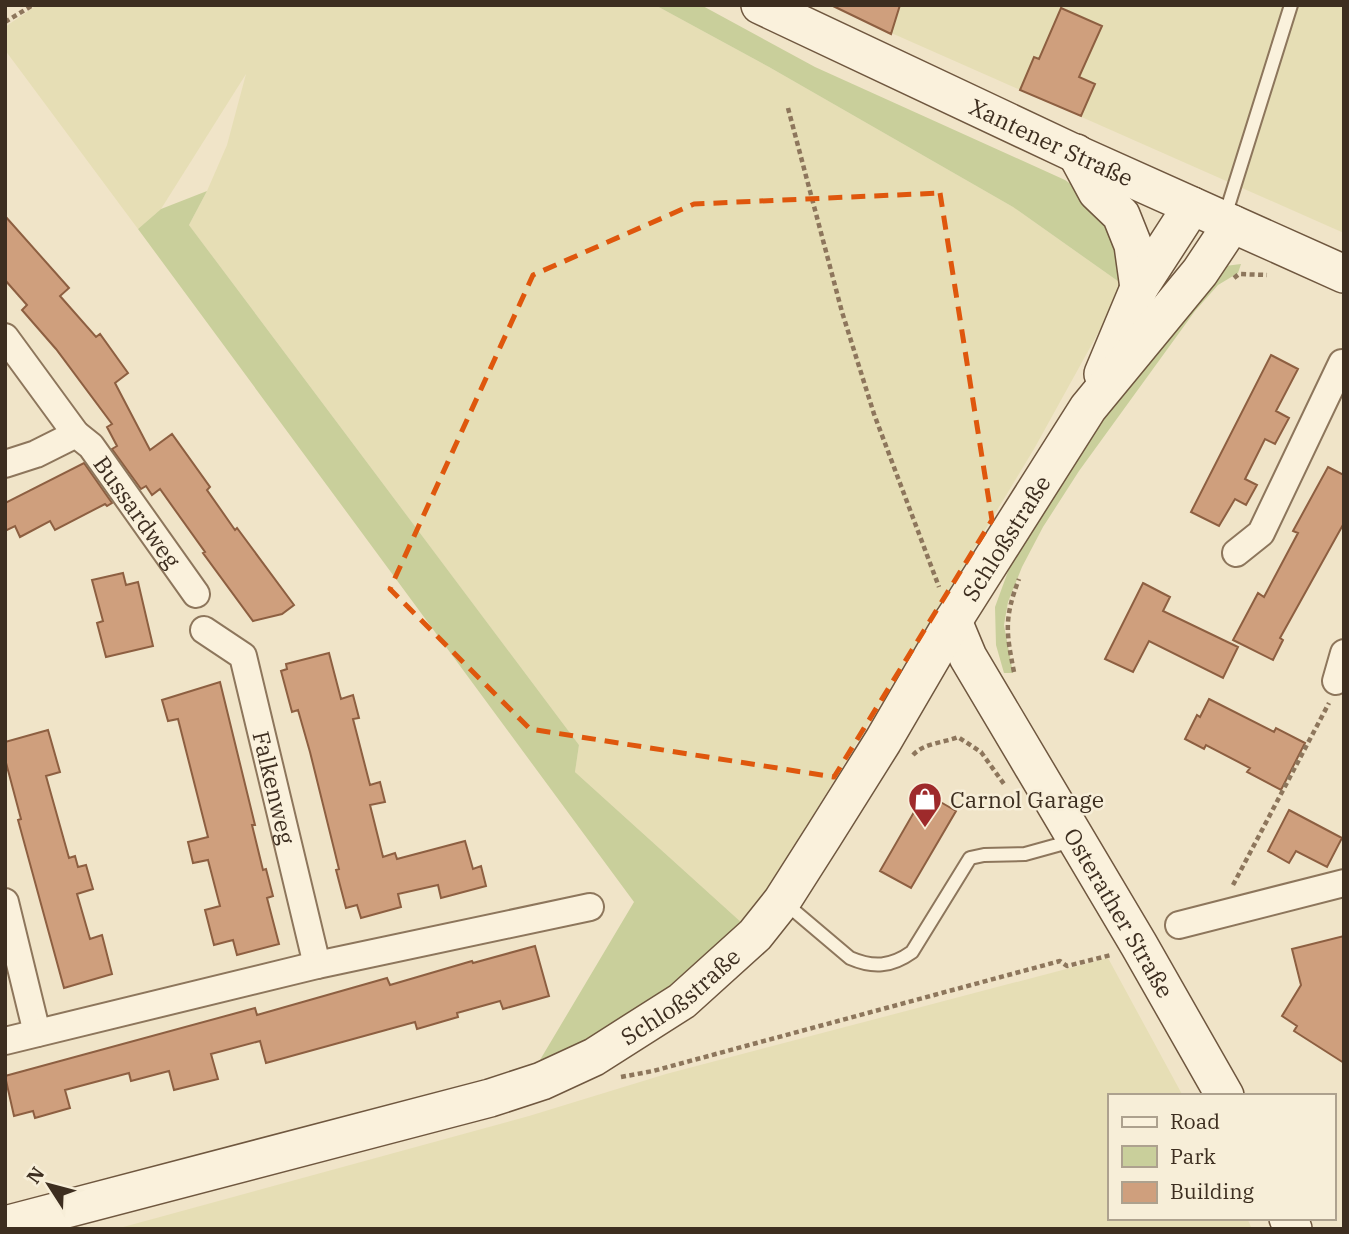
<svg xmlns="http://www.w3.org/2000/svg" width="1349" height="1234" font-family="'IBM Plex Serif',serif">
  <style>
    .farmland { fill: #e6deb5 }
    .green { fill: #c9cf9b }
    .building { fill: #cf9f7d; stroke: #8d5f41; stroke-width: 2 }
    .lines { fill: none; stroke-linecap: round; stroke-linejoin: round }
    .lane-casing { stroke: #8d765c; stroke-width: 16 }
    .street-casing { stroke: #8d765c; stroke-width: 30 }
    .secondary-casing { stroke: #6f573f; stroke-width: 40 }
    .path { stroke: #8d765c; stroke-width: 4.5; stroke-dasharray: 5 3.5; stroke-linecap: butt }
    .lane { stroke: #faf1dc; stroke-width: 12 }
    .street { stroke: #faf1dc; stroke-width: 26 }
    .secondary { stroke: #faf1dc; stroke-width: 37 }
    .marked { fill: none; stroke: #df570d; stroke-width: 5; stroke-dasharray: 14 9; stroke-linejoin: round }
    .labels { text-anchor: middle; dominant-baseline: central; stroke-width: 5; stroke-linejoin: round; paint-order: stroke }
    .street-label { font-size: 23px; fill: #3d2e20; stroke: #f7eed8 }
    .poi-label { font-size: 23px; fill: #3d2e20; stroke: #f7eed8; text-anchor: start }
  </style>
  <rect width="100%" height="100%" fill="#f0e4c8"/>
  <path class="farmland" d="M37,5h618l114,62 244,140 109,77 -4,13 -84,152 -260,431 -32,43 -167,-151 4,-27 -390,-520 18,-34 20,-46 19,-71 -85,135 -23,20 -133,-179v-23z
    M828,5h516v228l-16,-7z
    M1108,958l75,138h-74v122h138l5,11h-1136l413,-113 137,-42z"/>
  <path class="green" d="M655,5h46l114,62 250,113 31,22 16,22 10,60 -109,-77 -244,-140z
    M207,191l-18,34 390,520 -4,27 167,151 -69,65 -56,38 -80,39 97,-163 -496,-673 23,-20z
    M1241,264l-3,9 -20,12 -23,26 -116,160 -36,56 -21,40 -14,35 -4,23 9,48h-9l-8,-28 -1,-38 15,-41 53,-91 62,-89 100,-120z"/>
  <path class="building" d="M831,5h69l-9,29z
    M1061,8l41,18 -23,51 16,7 -14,32 -61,-26 14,-33 5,2z
    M5,216l64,72 -9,8 36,41 4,-3 28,39 -13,10 35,67 22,-16 38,53 -3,3 28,40 2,-2 57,77 -12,9 -29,7 -50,-68 2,-1 -45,-63 -8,6 -6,-9 -5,3 -29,-40 5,-3 -10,-19 5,-3 -56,-75 -34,-39 5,-5 -22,-25z
    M1271,355l27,14 -22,42 13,7 -14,26 -10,-5 -20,40 12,6 -11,20 -11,-6 -16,27 -28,-14z
    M84,463l28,40 -5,3 -2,-2 -50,26 -5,-9 -30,16 -5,-11 -10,5v-28z
    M1328,467l16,8v48l-64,115 3,2 -10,20 -40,-20 25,-47 6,4 34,-64 -5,-2z
    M123,573l3,12 12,-3 15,64 -47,11 -9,-34 6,-2 -11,-41z
    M1143,583l27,14 -7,14 75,36 -15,31 -74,-37 -16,31 -28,-13z
    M329,653l12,46 12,-4 6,23 -6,1 17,66 10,-3 5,20 -15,3 13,52 12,-4 2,6 68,-18 8,28 8,-3 5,20 -45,12 -3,-13 -40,9 3,13 -40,11 -4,-13 -11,3 -10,-38 3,-1 -29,-117 -12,-42 -6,2 -11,-41 6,-2 -1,-5z
    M220,682l35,143h-3l11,45 3,-1 7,27 -6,2 12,46 -42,11 -4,-15 -19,5 -9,-35 15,-4 -12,-46 -15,3 -5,-21 20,-5 -30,-118 -10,2 -6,-21z
    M1209,699l65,33 2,-4 29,15 -24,47 -34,-18 3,-4 -44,-23 -2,4 -19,-10 12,-24 3,2z
    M48,730l12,42 -14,4 23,82 6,-2 3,11 8,-2 7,24 -16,5 13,45 12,-4 10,39 -48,14 -46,-168 3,-1 -16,-60v-17z
    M925,793l31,18 -45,77 -31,-17z
    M1289,810l53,28 -15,29 -31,-16 -7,12 -21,-12z
    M1344,936v127l-50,-32 3,-5 -15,-10 19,-31 -9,-36z
    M535,946l14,50 -46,13 -3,-8 -43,12 1,4 -41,12 -2,-7 -149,41 -6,-22 -49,13 7,25 -44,11 -5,-19 -38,10 -2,-8 -64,17 5,18 -35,10 -2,-7 -19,5 -9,-40 250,-68 2,7 130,-37 3,7 82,-24 1,2z"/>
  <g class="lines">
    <g class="lane-casing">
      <path id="lane" d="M1225,216l66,-211
        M785,903l65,55c23,10 41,9 62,-6l58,-94 14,-3 41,-1 47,-13"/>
    </g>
    <g class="street-casing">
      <g id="street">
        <path d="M5,337l71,97"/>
        <path id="s1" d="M5,464l31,-10 40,-20 15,12 105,148"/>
        <path d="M1236,553l25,-20 81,-170 2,1"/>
        <path id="s2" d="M204,630l39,26 74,309"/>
        <path d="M1336,681l8,-28"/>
        <path d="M5,902l32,131"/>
        <path d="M1179,925l165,-42"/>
        <path d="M5,1041l312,-76 273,-58"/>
      </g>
    </g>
    <g class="secondary-casing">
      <g id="secondary">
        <path id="s3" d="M760,5l312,147 272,122"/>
        <path d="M1076,153l21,39 24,23 12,30 6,43"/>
        <path d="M1103,374l36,-86 53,-82"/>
        <path id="s4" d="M953,621l15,36 171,288 86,151"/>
        <path d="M1288,1218l5,11"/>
        <path id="s5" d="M5,1225l485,-127 52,-17 52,-24 88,-56 73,-66 27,-34 42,-66 59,-94 70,-120 135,-213 112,-136 32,-48"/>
      </g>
    </g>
    <path class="path" d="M5,22l28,-17
      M788,108l54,204 32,102 65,173
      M1234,278l5,-4 28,1
      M1014,672c-8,-40 -10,-54 5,-93
      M913,755c11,-12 30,-12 45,-18l23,15 23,32
      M1233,885l96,-182
      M621,1077l32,-6 407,-110 7,5 44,-11"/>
    <use href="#lane" class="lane"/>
    <use href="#street" class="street"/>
    <use href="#secondary" class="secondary"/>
  </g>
  <path class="marked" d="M940,193l52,327 -158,257 -304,-48 -140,-140 143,-314 161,-71z"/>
  <defs>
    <g id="shop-pin" transform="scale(1.75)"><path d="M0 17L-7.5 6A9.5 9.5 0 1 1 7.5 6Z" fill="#9e2a2b" stroke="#f7eed8"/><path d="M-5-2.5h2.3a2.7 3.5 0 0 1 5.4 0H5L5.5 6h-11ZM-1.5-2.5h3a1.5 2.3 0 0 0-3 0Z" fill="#fff"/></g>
  </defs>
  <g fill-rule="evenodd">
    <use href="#shop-pin" x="925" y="799"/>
  </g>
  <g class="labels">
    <g class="street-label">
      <text stroke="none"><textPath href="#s3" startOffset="322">Xantener Straße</textPath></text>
      <text stroke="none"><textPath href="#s1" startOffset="177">Bussardweg</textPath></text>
      <text stroke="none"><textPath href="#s5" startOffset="1286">Schloßstraße</textPath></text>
      <text stroke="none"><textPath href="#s2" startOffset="182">Falkenweg</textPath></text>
      <text stroke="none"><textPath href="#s4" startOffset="336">Osterather Straße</textPath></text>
      <text stroke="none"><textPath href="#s5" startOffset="719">Schloßstraße</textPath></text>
    </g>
    <g class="poi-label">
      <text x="950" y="799">Carnol Garage</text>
    </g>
  </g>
  <rect width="1349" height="1234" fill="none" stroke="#3d2e20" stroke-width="14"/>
  <rect x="1108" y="1094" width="228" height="126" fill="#f7eed8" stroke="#ada18e" stroke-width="2"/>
  <rect x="1122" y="1117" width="35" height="10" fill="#faf1dc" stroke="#ada18e" stroke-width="2"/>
  <text x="1170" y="1129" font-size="21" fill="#3d2e20">Road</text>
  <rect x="1122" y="1146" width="35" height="21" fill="#c9cf9b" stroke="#ada18e" stroke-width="2"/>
  <text x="1170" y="1164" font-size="21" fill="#3d2e20">Park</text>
  <rect x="1122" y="1182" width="35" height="21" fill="#cf9f7d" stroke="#ada18e" stroke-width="2"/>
  <text x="1170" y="1199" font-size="21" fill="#3d2e20">Building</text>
  <g transform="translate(49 1185) rotate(306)" stroke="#f7eed8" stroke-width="5" paint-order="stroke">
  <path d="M0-5L12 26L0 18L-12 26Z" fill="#3d2e20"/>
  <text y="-10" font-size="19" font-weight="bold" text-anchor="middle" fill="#3d2e20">N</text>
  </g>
</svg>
